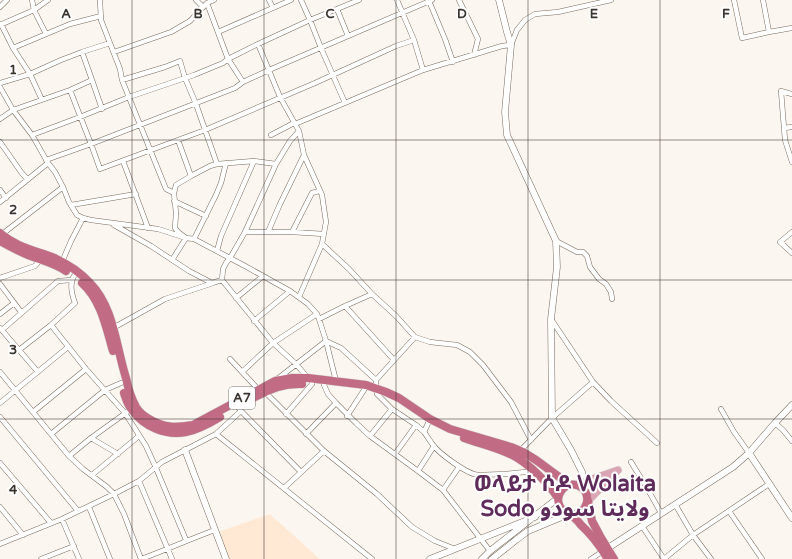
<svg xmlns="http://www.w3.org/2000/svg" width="792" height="559" font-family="'Varela Round','Noto Sans Arabic','Noto Sans Ethiopic',sans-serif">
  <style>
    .built { fill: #ffe8d4 }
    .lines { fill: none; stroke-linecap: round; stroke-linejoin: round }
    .street-casing { stroke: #796b5e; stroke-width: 5.5 }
    .secondary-casing { stroke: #796b5e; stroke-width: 7 }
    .primary-casing { stroke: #d4d3d1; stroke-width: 8 }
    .highway-casing { stroke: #d4d3d1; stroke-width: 9 }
    .street { stroke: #fff; stroke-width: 4.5 }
    .secondary { stroke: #fff; stroke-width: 6 }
    .primary { stroke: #daa6b5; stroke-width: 7 }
    .highway { stroke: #c26b84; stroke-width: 8 }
    .grid { fill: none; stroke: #3b352f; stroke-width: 1; stroke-opacity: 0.55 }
    .labels { text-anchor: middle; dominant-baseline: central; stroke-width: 4; stroke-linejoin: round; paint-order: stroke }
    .shield { fill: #fff; stroke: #76726d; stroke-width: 1 }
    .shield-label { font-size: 13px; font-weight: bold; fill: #3b352f }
    .town-label { font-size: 22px; font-weight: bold; fill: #5e2b5b; stroke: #fff }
    .grid-label { font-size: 13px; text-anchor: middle; font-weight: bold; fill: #3b352f; stroke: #fff; stroke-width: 4; stroke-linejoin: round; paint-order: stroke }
  </style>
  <rect width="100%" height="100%" fill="#fcf6f0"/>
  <path class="built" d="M270,514l43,39 7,6h-92l-10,-27z"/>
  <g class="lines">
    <g class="street-casing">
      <path id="street" d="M32,0l2,10 12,24
        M100,0l1,20 19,49 2,11 44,109 8,4
        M196,0l7,7
        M269,0l4,8
        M301,0l9,20 11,28 24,55
        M397,0l17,40 9,30
        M459,0l19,39 -4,16
        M734,0l8,38 27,-6 23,-4
        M763,0l6,32
        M429,1l16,38 8,23
        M207,3l21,56 15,23
        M0,7l7,-7
        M337,9l11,27
        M1,24l12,24 17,26 12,26
        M0,25l34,-15 14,-10
        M218,32l73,-32
        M258,44l22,53 19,34 5,24 18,40 4,27 -4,22 27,25 23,25 24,22 19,21 15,5 27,3 13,7 13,13 28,37 20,38
        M13,48l57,-24 31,-8
        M82,52l10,28 10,29
        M114,52l57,-20 19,-11 17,-18 7,-3
        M122,80l43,-13 15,-6 5,17 11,26 21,60
        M0,83l30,-9 31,-14 21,-8 28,-9
        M0,87l13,23 19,25 16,28 7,9 8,15 6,15 8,13 6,3 8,2 67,9 28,9 -14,22
        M70,90l21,54 9,25 78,-29 27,-10 110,-47 81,-37 18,-6
        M792,94l-11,-3 4,49 7,22
        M0,119l13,-9 57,-20 22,-10
        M295,124l128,-54 79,-24 9,-1 6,-15 8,-10 10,-6 23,-2 53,-12
        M784,128l8,-1
        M299,131l-9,10 -14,23 -22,-3 -37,3 -7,2 -19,10 -15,9 -2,8 2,20 -1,15 3,4 8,6 8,1 51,27 45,25 18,13 9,10 2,5 7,22 10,40
        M32,135l48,-18 49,-20 65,-22 29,-12 5,-4 30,-15 52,-24 49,-20
        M271,135l23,-12
        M178,140l13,36
        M0,142l21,30 6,7
        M46,160l45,-16 144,-56 8,-6 26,-12 163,-70
        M123,161l25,67
        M276,164l-31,68 -15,26 -4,5 -3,6 -1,11 51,63 23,21 12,14
        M0,190l6,8
        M174,201l32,15
        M0,202l48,-39
        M71,205l65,-11
        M114,225l37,21 38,25 23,12 10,-3
        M245,232h47l32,2
        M268,232l12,-28 24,-49
        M292,232l20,-39 7,-2
        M792,232l-12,10 12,11
        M1,235l62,-48
        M194,239l22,-44 5,-12 5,-20
        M556,241l21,11h6l4,4 3,11 9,12 7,5 5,8 1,7
        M217,251l4,-15 33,-75
        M62,262l9,-21 12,-23
        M74,276c-5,8 -2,19 1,27l-24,22 35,44 39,44 21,33 10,22 30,72
        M0,278l35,-12 6,-7
        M0,284l21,28
        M299,297l23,-53
        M236,298l27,-22
        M345,306l49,54
        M0,314l14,-11
        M319,319l26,-13 27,-12
        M551,319l42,63 18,19 46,42
        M254,321l36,-30
        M0,328l38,44
        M113,328l52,-29 48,-16
        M2,330l56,-49 13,-1
        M19,350l32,-25
        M230,359l28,30
        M0,372l69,84 14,13 24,18 7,7 10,20 17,45
        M242,372l31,-29 44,-29
        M276,380l50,-39 15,7 35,32
        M325,381l-1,4 4,9 8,9 20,20 14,13 48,35 25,19 47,61
        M376,388v-8l39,-43
        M265,392l59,59 53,43 35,33 23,14 20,8
        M377,394l15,15 24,16 8,7
        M0,403l68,-56
        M238,407l3,4 60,61
        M721,409l13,23 15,21
        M33,412l53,-43
        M286,414l26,-30
        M347,416l17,-26
        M0,417l78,94
        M430,419l-6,13c3,4 6,9 9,13 7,9 35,30 46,30l27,-1 29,-3
        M775,423l8,7 9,11
        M51,434l54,-44 16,-7
        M216,434l156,125
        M306,434l30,-31
        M370,436l22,-27
        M91,438l27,16
        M520,451l32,-33 41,-36
        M395,454l21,-29
        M69,456l22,-18 36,-26
        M631,462l16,26 14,25
        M0,463l51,60
        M418,471l16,-25
        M92,475l47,-39
        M139,481l33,78
        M284,488l40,-37
        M443,490l16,-23
        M675,504l18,31 18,24
        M0,507l23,28
        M89,507l21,52
        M729,511l33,48
        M62,519l17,40
        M642,526l22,33
        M0,544l62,-25 52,-25 25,-13 23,-19 54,-28 25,-23
        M41,559l33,-13
        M141,559c25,-9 49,-20 74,-29
        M591,559l12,-8
        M664,559l29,-24 76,-51"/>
    </g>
    <g class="secondary-casing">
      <path id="secondary" d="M499,0l8,32 4,13 -6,67 2,23 49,106 1,26 -6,52 1,99 19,32 11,22 3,10
        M185,450l41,109
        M749,453l43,65
        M608,548l125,-81 16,-14 26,-30 17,-18
        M430,559l105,-42
        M482,559l8,-8 68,-53
        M492,559l24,-19 12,-9 41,-17"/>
    </g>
    <g class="primary-casing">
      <path id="primary" d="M575,485l43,-15
        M588,501l29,-30"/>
    </g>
    <g class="highway-casing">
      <path id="highway" d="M0,233c16,14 33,17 52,24 14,6 28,15 38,26 24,24 26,64 36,95 2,10 5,20 10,29 3,5 8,9 13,12 15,9 27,9 44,6l82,-44 17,-3h16l58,7 20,7 13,6 31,21 20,10 61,18 12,5 13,8 34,25
        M0,241c9,5 18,10 28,14 13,5 27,8 38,16
        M82,283c19,17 24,44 31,68
        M124,393c2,6 4,13 8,17 12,17 34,26 54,22 12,-2 24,-9 34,-15
        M251,399c18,-9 30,-16 51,-15
        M464,438c17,6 36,10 52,19 15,9 32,26 42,41
        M588,501l4,20 8,15 14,23
        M569,514c19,4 26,-24 7,-29 -12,-3 -22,11 -16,22 3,4 6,5 10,8 4,2 8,6 11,10 11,10 19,21 27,34"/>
    </g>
    <use href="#street" class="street"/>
    <use href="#secondary" class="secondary"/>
    <use href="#primary" class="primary"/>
    <use href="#highway" class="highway"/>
  </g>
  <path class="grid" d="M132,0v559M264,0v559M396,0v559M528,0v559M660,0v559M0,140h792M0,280h792M0,419h792"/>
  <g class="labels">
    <rect class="shield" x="229" y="387" width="26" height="22" rx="3"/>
    <g class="shield-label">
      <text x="242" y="398">A7</text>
    </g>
    <g class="town-label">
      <text x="565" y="484">ወላይታ ሶዶ Wolaita<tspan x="565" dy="25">Sodo ولايتا سودو</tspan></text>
    </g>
  </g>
  <g class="grid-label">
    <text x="66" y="18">A</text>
    <text x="198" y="18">B</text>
    <text x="330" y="18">C</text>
    <text x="462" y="18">D</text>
    <text x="594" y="18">E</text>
    <text x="726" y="18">F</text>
    <text x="13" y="74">1</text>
    <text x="13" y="214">2</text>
    <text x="13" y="354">3</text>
    <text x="13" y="494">4</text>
  </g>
</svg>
